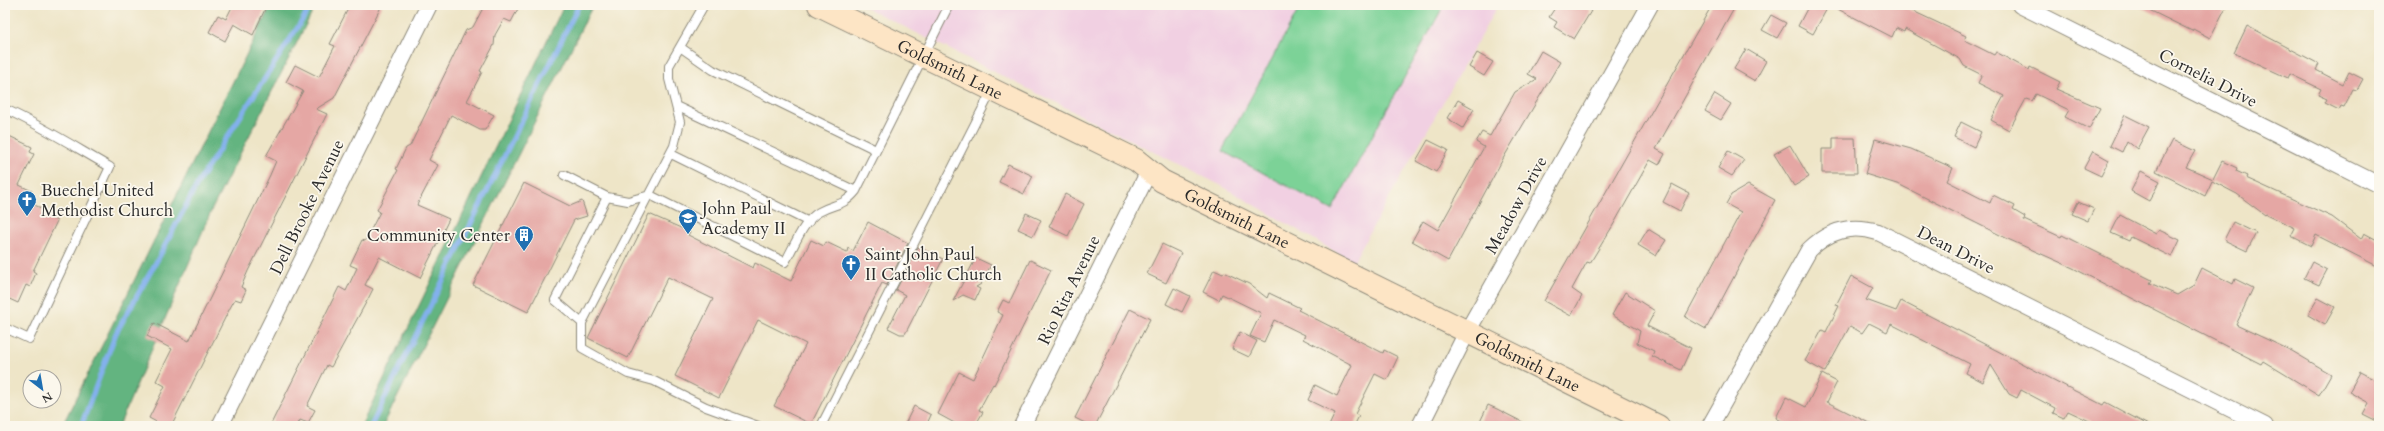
<svg xmlns="http://www.w3.org/2000/svg" width="2384" height="431" font-family="Cardo,serif">
  <style>
    .built { fill: #f1d0e2 }
    .green { fill: #7bd297; stroke: #537e61 }
    .forest { fill: #64b480; stroke: #487056 }
    .lines { fill: none; stroke-linecap: round; stroke-linejoin: round }
    .stream { stroke: #83b1ed; stroke-width: 5 }
    .building { fill: #e5a7a4 }
    .lane-casing { stroke: #8c8879; stroke-width: 10 }
    .street-casing { stroke: #8c8879; stroke-width: 18 }
    .secondary-casing { stroke: #8c8879; stroke-width: 24 }
    .lane { stroke: #fff; stroke-width: 8 }
    .street { stroke: #fff; stroke-width: 16 }
    .secondary { stroke: #fde5c5; stroke-width: 22 }
    .labels { text-anchor: middle; dominant-baseline: central; stroke-width: 3.5; stroke-linejoin: round; paint-order: stroke }
    .street-label { font-size: 17px; fill: #2b2b2b; stroke: #fbf7ec }
    .poi-label { font-size: 17px; fill: #2b2b2b; stroke: #fbf7ec; text-anchor: start }
  </style>
  <rect width="100%" height="100%" fill="#fbf7ec"/>
  <filter id="ink" filterUnits="userSpaceOnUse"><feTurbulence type="fractalNoise" baseFrequency=".025" numOctaves="2"/><feDisplacementMap in="SourceGraphic" scale="8" xChannelSelector="R" yChannelSelector="G"/><feConvolveMatrix kernelMatrix="1 2 1 2 8 2 1 2 1" color-interpolation-filters="sRGB"/></filter>
  <filter id="wash" filterUnits="userSpaceOnUse"><feTurbulence type="fractalNoise" baseFrequency=".012" numOctaves="4" result="noise"/><feDisplacementMap in="SourceGraphic" scale="16" xChannelSelector="R" yChannelSelector="G"/><feGaussianBlur stdDeviation="0.9" result="paint"/><feColorMatrix in="noise" values="0 0 0 0 0 0 0 0 0 0 0 0 0 0 0 0 0 1.4 0 .05"/><feComposite in="paint" operator="in"/></filter>
  <g filter="url(#wash)">
    <rect width="100%" height="100%" fill="#eee5c7"/>
    <path class="built" d="M861,5h637l-145,257 -131,-76z"/>
    <path class="green" d="M1301,5h143l-112,205 -110,-59z"/>
    <path class="forest" d="M271,5h45l-103,202 -94,219h-57z
      M564,5h29l-210,421h-22z"/>
    <g class="lines">
      <path class="stream" d="M81,426l35,-93 43,-76 40,-76 113,-176
        M371,426l208,-421"/>
    </g>
    <g id="blocks">
      <path class="building" d="M233,5h34l-14,30 -19,-11 -9,17 -16,-9 9,-17 8,4z
        M350,5h32l-48,93 -18,11 11,5 -79,157 -7,16 5,3 -5,11 -6,-2 -5,9 -59,118h-7l-15,-8 16,-32 -9,-5 16,-32 -25,-13 7,-13 35,18 81,-166 6,-14 -10,-5 37,-65 -17,-9 9,-17 24,12 16,-31 -5,-2z
        M478,5h42l-9,17 -7,-3 -9,16 -1,10 -14,26 2,1 -15,29 27,14 -9,15h-5l-29,-15 -22,45 9,5 -21,40 32,14 -18,37 -11,22 -41,-21 -14,28 8,4 -4,8 -38,70 -4,-2 -20,41 8,4 -7,13 -8,-3 -3,6h-27l69,-139 7,4 11,-23 -7,-3 12,-25 3,1 15,-29 -3,-2 21,-40 -2,-1 10,-21 4,-2 56,-116 7,-3 10,-19z
        M1557,5h24l10,6 -17,28 -20,-12 3,-5 -8,-5z
        M1712,5h24l-80,144 9,5 -6,11 -9,-5 -38,67 -22,36 -3,-1 -15,27 10,7 -11,20 -27,-15z
        M1809,5h20l-16,29 -15,-8z
        M1830,5h70l66,31 -2,4 30,15 2,-3 33,18 1,-3 30,15 -4,7 44,19 -11,21 -24,-12 4,-7 -33,-16 -4,7 -6,-2 -17,31 -18,-10 13,-24 -26,-13 4,-8 -18,-9 -4,-7 -55,-30 -1,3 -8,-4 -4,9z
        M2139,5h88l-17,33 -17,-9 -1,2z
        M1771,15l15,8 -9,15 -15,-8z
        M2247,26l72,38 -3,6 27,14 6,-12 14,7 -6,11 -4,-1 -9,18 -3,-1 -2,4 -14,-7 2,-4 -9,-4 3,-6 -31,-15 -2,4 -54,-25z
        M1746,49l20,12 -11,20 -21,-12z
        M1541,51l19,11 -56,95 -56,104 -36,-20 11,-20 15,9 46,-83 -8,-5 6,-10 8,4 25,-44 22,-13 -9,-5z
        M1477,53l16,9 -9,14 -15,-9z
        M1715,94l16,10 -10,16 -16,-9z
        M1458,100l16,9 -11,19 -16,-10z
        M2125,115l24,12 -12,22 -10,-8 -5,11 -12,-6z
        M1961,122l20,10 -7,15 -20,-10z
        M5,134l27,13 -2,5 4,2 -15,31 13,6 -6,10 17,8 -2,4 16,8 -24,50 3,2 -6,14 -4,-2 -8,18 -13,-6z
        M1833,138h22l2,35h-35v-24h11z
        M1875,139l36,10 42,19 -6,13 43,22 3,-8 22,11 -2,4 12,7 -1,3 37,17 1,-2 90,45 -2,3 27,12 17,-10 8,-17 31,16 2,-5 18,9 -17,37 56,26 39,23 -12,21 -56,-34 -2,3 -188,-96 -63,-28 -110,-55 -35,-11z
        M1428,140l20,10 -12,22 -20,-11z
        M2172,140l23,11 -9,16 27,12 9,-18 15,7 -1,3 11,5 -1,2 86,39 29,22 3,-6 15,8v26l-63,-32 -5,11 -20,-10 4,-8 -29,-14 -1,1 -28,-21 -25,-13 -7,15 -49,-25z
        M1790,145l19,32 -15,9 -20,-32z
        M1728,151l16,9 -12,16 -14,-8z
        M2093,151l16,9 -8,16 -17,-8z
        M1008,164l25,12 -9,18 -25,-12z
        M2141,171l19,10 -11,20 -18,-10z
        M524,183l46,23 12,-5 5,15 -13,4 -46,92 -55,-27z
        M1672,184l17,9 -9,18 -17,-9z
        M1748,185l27,15 -69,129 -21,-12 56,-105 -15,-8 5,-9z
        M1065,194l19,10 -16,32 -19,-9z
        M2078,202l16,7 -6,12 -16,-7z
        M1026,213l15,7 -8,16 -15,-7z
        M649,214l41,18 -2,3 65,33 2,-5 36,18 20,-41 13,6 2,-4 21,10 1,-4 5,3 15,-29 40,21 -21,42 -5,-2 -71,141 -37,-18 32,-62 -48,-24 -39,78 -44,-22 38,-77 -45,-22 -40,81 -40,-20z
        M2120,215l36,19 3,-4 21,10 -8,17 -41,-20 -2,4 -18,-8z
        M2233,222l23,11 -9,18 -23,-11z
        M1648,229l18,11 -10,16 -18,-11z
        M1162,244l19,9 -15,30 -19,-9z
        M918,247l25,12 -38,75h-5l-12,-6 17,-33 -9,-5z
        M976,258l15,7 -10,19 -5,3 4,2 -5,11 -12,-5 -10,6z
        M1030,260l21,10 -57,115 -1,-1 -14,26 4,2 -8,14h-15l-22,-12 21,-42 14,7 30,-64 -6,-3 6,-12 6,3z
        M2312,262l15,8 -8,15 -15,-7z
        M1214,270l9,4 1,-2 25,12 18,14 2,-5 31,15 -2,2 85,43 1,-3 14,7 -11,23 -12,-6 -20,40 4,2 -5,10h-25l6,-13 -27,-13 7,-15 22,11 15,-31 -49,-26 2,-4 -31,-15 -10,22 -14,-6 11,-23 -39,-19 -3,6 -16,-8z
        M1851,276l22,12 -7,12 30,11 5,-10 174,90 28,14 2,-3 45,24h-50l-32,-15 -4,7 -11,-5 2,-5 -34,-18 -4,8 -8,-4 -18,-29 -8,17 -17,-9 4,-9 -79,-40 -4,8 -18,-9 -7,10 -12,-7 -25,46 -20,-11 17,-31 4,2 13,-26 -3,-1z
        M1174,288l16,8 -8,16 -16,-8z
        M1625,292l30,19 -8,15 44,22 -10,22 -29,-14 2,-5 -17,-8 3,-12 -28,-16z
        M2318,298l17,9 -10,18 -17,-10z
        M1130,309l20,10 -55,107h-4l-16,-8z
        M1240,332l17,9 -8,16 -17,-8z
        M2360,372l19,10v40l-16,-8 6,-11 -20,-11z
        M1822,374l15,8 -10,20 48,24h-84l-15,-8 10,-21 20,10z
        M1488,405l9,4 33,17h-52z
        M914,406l17,9 -5,11h-22z"/>
    </g>
  </g>
  <g filter="url(#ink)">
    <use href="#blocks" fill-opacity="0" stroke="#8c8879" stroke-width="1"/>
    <g class="lines">
      <g class="lane-casing">
        <path id="lane" d="M680,47l33,23 163,80
          M676,106l180,85
          M5,109c37,17 70,38 105,58l-81,172 -24,-11
          M671,154l138,68
          M564,175l43,22
          M582,323l92,-177 6,-24 -11,-43v-13l35,-61
          M758,426l-52,-19 -52,-26 -26,-7 -46,-26v-25l-27,-23 52,-103 21,4 22,-6 135,67c9,-15 18,-41 34,-50 16,-9 24,-5 37,-21l93,-186
          M821,426l171,-336"/>
      </g>
      <g class="street-casing">
        <path id="street" d="M2020,5l359,180
          M220,426l209,-421
          M1022,426l127,-255
          M1420,426l47,-94 183,-327
          M1710,426l99,-176c20,-20 42,-26 69,-18l387,194"/>
      </g>
      <g class="secondary-casing">
        <g id="secondary">
          <path id="s1" d="M819,5l317,155 26,21 496,245"/>
        </g>
      </g>
      <use href="#lane" class="lane"/>
      <use href="#street" class="street"/>
      <use href="#secondary" class="secondary"/>
    </g>
  </g>
  <defs>
    <g id="church-pin" transform="scale(1)"><path d="M0 17L-7.5 6A9.5 9.5 0 1 1 7.5 6Z" fill="#1f6fb2" stroke="#fbf7ec"/><path d="M-1.2-6h2.4v3.5h3.3v2.4h-3.3V6h-2.4V-.1h-3.3v-2.4h3.3Z" fill="#fff"/></g>
    <g id="school-pin" transform="scale(1)"><path d="M0 17L-7.5 6A9.5 9.5 0 1 1 7.5 6Z" fill="#1f6fb2" stroke="#fbf7ec"/><path d="M0-5L7-2L0 1L-7-2ZM-4 1L0 2.5L4 1V4Q0 6-4 4Z" fill="#fff"/></g>
    <g id="building-pin" transform="scale(1)"><path d="M0 17L-7.5 6A9.5 9.5 0 1 1 7.5 6Z" fill="#1f6fb2" stroke="#fbf7ec"/><path d="M-4-6H4V6H1V3H-1V6H-4ZM-2.5-4.3h1.7v1.8h-1.7ZM.8-4.3h1.7v1.8H.8ZM-2.5-1h1.7V.8h-1.7ZM.8-1h1.7V.8H.8Z" fill="#fff"/></g>
  </defs>
  <g fill-rule="evenodd">
    <use href="#church-pin" x="27" y="200"/>
    <use href="#school-pin" x="688" y="218"/>
    <use href="#building-pin" x="524" y="235"/>
    <use href="#church-pin" x="851" y="264"/>
  </g>
  <g class="labels">
    <g class="street-label">
      <text stroke="none"><textPath href="#s1" startOffset="146">Goldsmith Lane</textPath></text>
      <text transform="translate(2208 78) rotate(27)">Cornelia Drive</text>
      <text transform="translate(1516 205) rotate(-61)">Meadow Drive</text>
      <text transform="translate(307 207) rotate(-64)">Dell Brooke Avenue</text>
      <text stroke="none"><textPath href="#s1" startOffset="470">Goldsmith Lane</textPath></text>
      <text transform="translate(1956 250) rotate(27)">Dean Drive</text>
      <text transform="translate(1069 290) rotate(-64)">Rio Rita Avenue</text>
      <text stroke="none"><textPath href="#s1" startOffset="794">Goldsmith Lane</textPath></text>
    </g>
    <g class="poi-label">
      <text x="41" y="190">Buechel United<tspan x="41" dy="20">Methodist Church</tspan></text>
      <text x="702" y="208">John Paul<tspan x="702" dy="20">Academy II</tspan></text>
      <text x="510" y="235" text-anchor="end">Community Center</text>
      <text x="865" y="254">Saint John Paul<tspan x="865" dy="20">II Catholic Church</tspan></text>
    </g>
  </g>
  <rect width="2384" height="431" fill="none" stroke="#fbf7ec" stroke-width="20"/>
  <g transform="translate(42 389) rotate(149)"><circle r="19" fill="#fbf7ec" stroke="#a8a59f"/>
  <path d="M0-3L7 15L0 10L-7 15Z" fill="#1f6fb2"/>
  <text y="-6" font-size="11" font-weight="bold" text-anchor="middle" fill="#2b2b2b">N</text>
  </g>
</svg>
